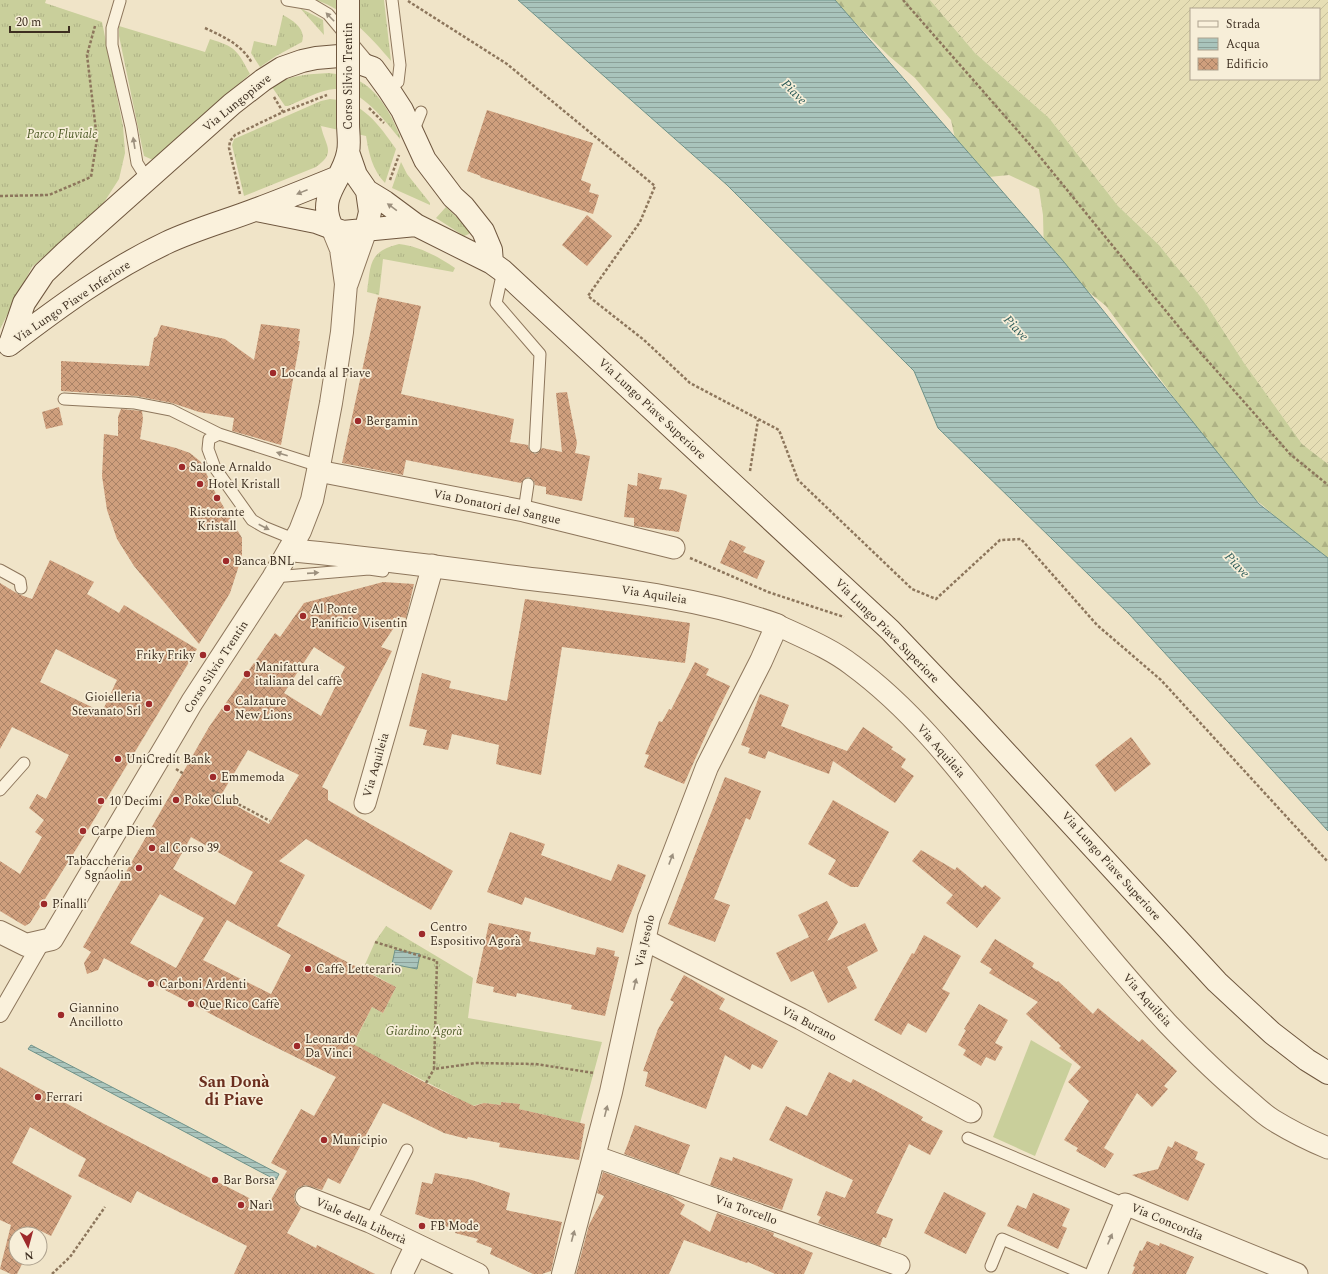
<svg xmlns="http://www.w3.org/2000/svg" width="1328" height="1274" font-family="Spectral,serif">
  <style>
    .farmland { fill: url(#farmland-furrows); fill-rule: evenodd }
    .grass { fill: url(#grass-tufts) }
    .forest { fill: url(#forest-firs) }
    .pitch { fill: #c9cf9b }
    .water { fill: url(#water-rules); stroke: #6f938a }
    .building { fill: url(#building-cross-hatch); fill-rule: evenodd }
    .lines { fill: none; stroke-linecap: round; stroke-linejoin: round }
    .service-casing { stroke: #8d765c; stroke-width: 13 }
    .pedestrian-casing { stroke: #8d765c; stroke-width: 18 }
    .minor-casing { stroke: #8d765c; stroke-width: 23 }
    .tertiary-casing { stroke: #8d765c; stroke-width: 24 }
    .secondary-casing { stroke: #6f573f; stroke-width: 24 }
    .path { stroke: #8d765c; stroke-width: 2.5; stroke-dasharray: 3 2; stroke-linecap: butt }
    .service { stroke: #faf1dc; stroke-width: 11 }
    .pedestrian { stroke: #faf1dc; stroke-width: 16 }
    .minor { stroke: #faf1dc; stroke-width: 21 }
    .tertiary { stroke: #faf1dc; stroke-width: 22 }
    .secondary { stroke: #faf1dc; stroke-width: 22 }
    .secondary-bridge-casing { stroke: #6f573f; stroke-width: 24; stroke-linecap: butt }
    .secondary-bridge { stroke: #faf1dc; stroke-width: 22 }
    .oneway { fill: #9c907e }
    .poi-dot { fill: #9e2a2b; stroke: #f7eed8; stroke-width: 1.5 }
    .labels { text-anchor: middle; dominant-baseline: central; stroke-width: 3.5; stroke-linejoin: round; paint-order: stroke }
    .street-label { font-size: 12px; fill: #3d2e20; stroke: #f7eed8 }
    .park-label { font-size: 12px; font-style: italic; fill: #4d5a26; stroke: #f7eed8 }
    .poi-label { font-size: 12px; fill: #3d2e20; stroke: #f7eed8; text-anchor: start }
    .water-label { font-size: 13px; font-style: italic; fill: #2f5d5a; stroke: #f7eed8 }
    .district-label { font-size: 16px; font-weight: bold; fill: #6b2e1e; stroke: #f7eed8 }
  </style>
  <defs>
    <pattern id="farmland-furrows" width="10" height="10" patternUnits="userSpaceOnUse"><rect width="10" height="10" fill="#e6deb5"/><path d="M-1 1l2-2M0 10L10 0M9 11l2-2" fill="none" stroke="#c6bf9b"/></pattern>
    <pattern id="grass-tufts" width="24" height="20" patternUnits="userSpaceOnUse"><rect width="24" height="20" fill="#c9cf9b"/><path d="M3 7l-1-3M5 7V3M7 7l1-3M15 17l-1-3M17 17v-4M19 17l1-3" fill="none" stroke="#aeb285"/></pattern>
    <pattern id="forest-firs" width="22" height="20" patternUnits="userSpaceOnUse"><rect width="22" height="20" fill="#c9cf9b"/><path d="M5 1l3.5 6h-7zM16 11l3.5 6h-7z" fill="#aeb285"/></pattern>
    <pattern id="water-rules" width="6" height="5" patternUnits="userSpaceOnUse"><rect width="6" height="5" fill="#a9c4bc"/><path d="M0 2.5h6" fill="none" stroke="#8ba098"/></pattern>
    <pattern id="building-cross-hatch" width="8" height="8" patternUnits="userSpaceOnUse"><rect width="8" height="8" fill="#cf9f7d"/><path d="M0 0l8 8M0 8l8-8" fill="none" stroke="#a98266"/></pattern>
  </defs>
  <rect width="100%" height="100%" fill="#f0e4c8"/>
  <path class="farmland" d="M930,0h398v464l-26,-20 -58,-81 -40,-62 -45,-56 -41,-39 -69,-88 -74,-65zM1191,9h128v70h-128z"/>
  <path class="grass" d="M0,0h46l-1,3 57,19 21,104 2,27 -6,26 -18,28 -69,60 -32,62z
    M316,0h68l7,61c-19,-23 -46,-52 -75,-61z
    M300,8l23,12 1,15z
    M283,15c11,6 23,14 19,27l-26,14 -16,11 -9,-14 3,-12 22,5z
    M119,26l86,26 5,-13c26,8 27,11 40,35l-97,86 -9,-4 -25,-120z
    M329,73c7,1 15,2 22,4 26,10 39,35 49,59v3c-14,-17 -40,-52 -65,-50 -16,1 -32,11 -47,17h-3l-13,-19c16,-12 37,-13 57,-14z
    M330,99c33,2 49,26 66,50l-11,34c-13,-14 -16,-29 -19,-47l-45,-10c4,20 16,26 -5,41l-72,29 -12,-51 2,-6 87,-38z
    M401,162l6,12 23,29v2l-38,-17z
    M446,207l24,23 -1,4 -5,2 -28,-18z
    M399,244c22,3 38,12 56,24l-2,4 -70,-13 -4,36 -12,-3c4,-28 1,-40 32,-48z
    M386,926l87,52 -5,40 134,24 -22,81 -61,-14 1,-5 -18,-2 -1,3 -17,-2 -24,6 -4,-12 -103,-52 19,-38 11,6 13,-26 -33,-18 12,-27z"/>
  <path class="forest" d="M832,0h98l45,53 74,65 69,88 41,39 45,56 40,62 58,81 26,20v99l-76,-67 -57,-70 -89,-120 -62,-50 -1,-41 -4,-26 -30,-14 -20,2 -30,-20 -8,-37 -36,-42 -26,-22z"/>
  <path class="pitch" d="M1031,1040l41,24 -37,92 -42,-19z"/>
  <path class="water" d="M518,0h317l229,262 195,242 69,54v273l-199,-217 -191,-186 -24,-57 -187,-186z
    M395,950l25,4 -3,15 -25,-5z
    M31,1045l248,129 -3,6 -248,-131z"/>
  <path class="building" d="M487,110l106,33 -12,37 10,4 -2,8 10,3 -6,19 -113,-37 1,-1 -14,-5z
    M587,215l25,21 -25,30 -25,-21z
    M378,297l43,9 -20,88 113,25 -4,23 18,3 1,5 6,4 3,-1 4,-5 20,4 -6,-59 11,-1 10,51 -2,10 15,3 -8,45 -36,-7v-7l-11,-2 -1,-4 -5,-4 -4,1 -4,5 -115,-23 -3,15 -61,-12z
    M261,324l39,5 -2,12h2l-19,104 -49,-14 2,-13 -35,-6 -27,-9 -36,-7 -75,-5v-30l88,5 5,-28 3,-2 4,-11 64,14 29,21z
    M59,407l4,18 -17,4 -4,-17z
    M121,409l21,2 1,8 -3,20 36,9 14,5 11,9 15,32 26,44v18l-12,37 -31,51 -65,-78 -17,-27 -10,-29 -5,-34 2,-42 14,2v-19z
    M638,473l24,5 -3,11 13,1 15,5 -8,37 -45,-6v-8l-10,-1 4,-33 9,2z
    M730,540l16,7 -3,5 22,9 -8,18 -37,-16z
    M50,560l44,22 -7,12 32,19 5,-8 73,44 -117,194 -50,80 -5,3 -25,-15v-50l20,13 22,-37 -7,-5 9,-12 -15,-12 8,-14 9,5 23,-44 -57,-28 -12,22v-166l18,11 14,5zM56,649l61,31 -15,32 -62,-30z
    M383,582l31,2 -8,34 -5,-1 -20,30 11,4 -70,136 6,3v10l125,71 -22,39 -125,-71 -27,22 26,14 -28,51 119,61 -13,26 -11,-6 -19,37 73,39 48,23 10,-3 17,2v-3l19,2 -1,5 66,15 -6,36 -80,-13 1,-4 -32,-6 -1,2 -23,-6 -61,-30 -43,81 -12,-6 -6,12 -17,-5 -7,3 -3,4 -1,6 2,6 5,4 -14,25 29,15 1,-3 58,29h-141l13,-28 -110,-55 -6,12 -53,-27 8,-17 -56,-32 -18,36 60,33 -21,40 -12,-6 -2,4h-21v24h9l-8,16h-6l-11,-5 11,-44 -11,-5v-153l104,57 163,83 20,-36 -16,-8 30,-54 13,7 22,-39 -87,-43 -145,-76 -6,12 -11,4 -3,-11 7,-11 -8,-5 126,-220 66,-94 5,4 24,-34zM314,647l31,20 -24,49 -37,-23zM248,750l51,25 -30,49 -49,-27zM191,837l62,35 -18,33 -62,-36zM160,894l44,24 -28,50 -46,-25zM227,920l64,35 -20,39 -68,-34z
    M525,599l165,24 -5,40 -123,-16 -21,128 -45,-11 3,-19 -47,-11 -4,16 -25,-5 4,-15 -18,-4 13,-53 29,8 -2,7 58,13z
    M695,662l14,7 -3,6 24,11 -21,42 -25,56 -40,-17 5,-12 -4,-1 14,-33 3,1 7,-13 2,1z
    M760,694l29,11 -8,21 66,25 16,-24 30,20 -2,2 15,10 -5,8 13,9 -19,27 -62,-42 -4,13 -61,-23 -3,8 -17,-6 2,-5 -9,-3z
    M1131,737l20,27 -36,28 -20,-27z
    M725,777l36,14 -11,29 -4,-2 -32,81 16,6 -15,37 -47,-18z
    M833,800l56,32 -31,55h-7l-23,-13 8,-14 -28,-16z
    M510,832l35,12 -4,11 70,26 7,-17 28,11 -23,58 -98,-36 -3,8 -35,-13z
    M921,850l34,20 2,-3 25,21 3,-3 16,13 -24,30 -31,-25 7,-8 -41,-34z
    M827,901l11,21 -11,19 38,-18 13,28 -31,16 10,21 -29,15 -15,-32 -22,11 -15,-29 33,-16 -11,-22z
    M489,923l42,9 -2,9 66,14 2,-8 18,4 -1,5 5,1 -14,59 -34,-7 1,-4 -55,-12 -1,4 -23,-5 1,-5 -18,-4z
    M924,935l37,21 -19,33 8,4 -24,40 -18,-10 -7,12 -27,-15 38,-67 2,1z
    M995,939l39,24 -2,4 25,15 1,-1 35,33 5,-6 41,34 3,-3 35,32 -13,15 4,3 -16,18 -15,-14 -33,55 10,6 -9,14 -29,-17 2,-3 -14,-8 25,-39 -21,-19 13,-15 -22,-19 2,-2 -35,-32 12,-12 -49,-29 3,-4 -12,-7z
    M684,975l41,24 -6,10 59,32 -16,28 -10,-5 -2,6 -25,-15 -19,54 -61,-23 3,-14 -5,-1 15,-42 16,-27 -4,-2z
    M979,1004l29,16 -13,23 8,4 -8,14 -9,-4 -5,9 -18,-11 3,-5 -8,-5 8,-15 -2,-1z
    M829,1072l22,11 2,-4 27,14 43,24 -2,3 22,11 -13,24 -21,-11 -33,69 17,6 -7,19 -3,-1 -3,9 -62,-23 3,-6 -4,-2 9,-24 19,7 8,-18 -84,-40 17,-34 21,10z
    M635,1125l55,20 -11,29 -55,-20z
    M1175,1141l23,11 -3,7 10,5 -17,37 -56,-26 26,-6 10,-23 4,2z
    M720,1157l12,4 1,-4 60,22 -11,31 -72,-25z
    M603,1172l68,24 14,9 -5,9 30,18 7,-19 57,20 -1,3 40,17 -9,21h-29l-27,-12 -1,1 -63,-23 -15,34h-93l13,-49 15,-29 -7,-3z
    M435,1173l37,7 38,13 -4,17 56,12 -11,49 -9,3h-9l-43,-20 2,-6 -16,-6 2,-3 -23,-6 2,-4 -21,-5v-3l-21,-7 7,-32 10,2z
    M944,1192l42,21 -20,41 -42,-21z
    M1033,1193l37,16 -8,17 5,2 -9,21 -51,-23 10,-21 9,4z
    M1147,1241l12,5 1,-3 34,14 -8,17h-54l3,-7 -2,-1 7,-16 2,1z"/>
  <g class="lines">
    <g class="service-casing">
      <path id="service" d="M287,0l24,4 17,10 41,49
        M120,1l-8,27v17l19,82 6,36 10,16
        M389,90l9,-8 2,-17 -8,-65
        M413,132l8,-20
        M503,271l-7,32 44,51 -5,93
        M64,399l71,4 36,7 48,24
        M524,511l4,-27
        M296,540l-32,-13 -12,-7 -37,-52 -7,-19 1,-10 10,-5 100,32
        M0,570l20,11 1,7
        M274,577l95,-8 14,2
        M0,790l24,-27
        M968,1138l157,66
        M370,1222l37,-72
        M991,1266l11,-27 82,35"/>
    </g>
    <g class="pedestrian-casing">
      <path id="pedestrian" d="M0,1014l41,-71"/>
    </g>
    <g class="minor-casing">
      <path id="minor" d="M318,471l206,40 150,37
        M777,625c25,12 53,23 75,40 67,49 116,117 167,181 48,61 97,121 149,178 25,26 50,51 78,74 9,8 17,16 27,22 18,11 36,20 55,28
        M365,803l65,-227 2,-11
        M645,940l156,79 170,93
        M594,1156l305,109
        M306,1197l64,25 108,52
        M402,1274l14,-29
        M1096,1274l29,-70 172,70"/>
    </g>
    <g class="tertiary-casing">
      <path id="tertiary" d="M347,283l19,-54
        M289,550c76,7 151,17 226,27 89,11 177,18 262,48l-16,36 -54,106 -58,151 -38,174 -48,182
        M0,932l26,13 26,-6 140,-237 81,-124 27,-47 12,-31 7,-34 12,-63 11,-71 4,-48 -5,-35 -9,-22"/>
    </g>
    <g class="secondary-casing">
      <path id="secondary" d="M348,152l8,23 11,16 3,21 -4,17
        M367,191l18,11 31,23 76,38 11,8 387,359 82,86 245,266 55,51 35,27 21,13
        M256,210l60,12 27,10 73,-7
        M332,227c-16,-32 11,-46 16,-75 2,-9 0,-19 0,-28
        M10,344l14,-41 20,-30 22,-21 166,-148 31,-24 19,-12 20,-7 14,-3 23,-2 34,12 16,22 13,20 23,50 28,37 11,10 19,24 8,19 1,13
        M9,345c50,-38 100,-75 157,-102 30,-14 60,-22 91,-34 27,-10 54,-21 81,-32"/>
    </g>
    <path class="path" d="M903,0l129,147 160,196 98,111 38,31
      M408,1l99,63 148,122 -15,36 -52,74 56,44 46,43 89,47 19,50 114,109 24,10 64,-59 21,-1 76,86 64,55 167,182
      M205,28c19,9 36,16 47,35
      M274,97l9,15
      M369,108l15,15
      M390,180l9,-25
      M240,194l-11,-46 1,-7 5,-6 48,-23 44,-17
      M0,196l49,-1 42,-18 6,-38 -10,-84 8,-29
      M750,471l8,-51
      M690,558l78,34 76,25
      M176,769l8,5
      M212,790l58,31
      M375,942l62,19 -3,108 42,-6 59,1 59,9
      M426,1083l8,-14
      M52,1274l18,-17 35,-50"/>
    <use href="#service" class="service"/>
    <use href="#pedestrian" class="pedestrian"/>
    <use href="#minor" class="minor"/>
    <use href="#tertiary" class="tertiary"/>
    <use href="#secondary" class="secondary"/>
    <g class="secondary-bridge-casing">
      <path id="secondary-bridge" d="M348,0v124"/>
    </g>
    <use href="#secondary-bridge" class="secondary-bridge"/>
  </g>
  <defs><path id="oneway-solid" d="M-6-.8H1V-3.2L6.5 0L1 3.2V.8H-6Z"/></defs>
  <g class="oneway">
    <use href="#oneway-solid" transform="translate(330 17) rotate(-134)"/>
    <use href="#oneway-solid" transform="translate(134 143) rotate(-99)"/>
    <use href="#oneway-solid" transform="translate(302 192) rotate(158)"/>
    <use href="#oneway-solid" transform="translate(392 207) rotate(-144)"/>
    <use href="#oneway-solid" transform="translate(282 454) rotate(-162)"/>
    <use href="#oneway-solid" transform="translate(264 527) rotate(27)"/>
    <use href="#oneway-solid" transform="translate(313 573) rotate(-4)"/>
    <use href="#oneway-solid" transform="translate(671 859) rotate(-69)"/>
    <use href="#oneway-solid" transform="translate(635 984) rotate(-77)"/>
    <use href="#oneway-solid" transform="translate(606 1111) rotate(-76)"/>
    <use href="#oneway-solid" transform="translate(573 1236) rotate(-75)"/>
    <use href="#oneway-solid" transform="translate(1110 1239) rotate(-67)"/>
  </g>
  <g class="poi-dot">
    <circle cx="273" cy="373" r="4"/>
    <circle cx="358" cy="421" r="4"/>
    <circle cx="182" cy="467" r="4"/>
    <circle cx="200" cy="484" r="4"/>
    <circle cx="217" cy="498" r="4"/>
    <circle cx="226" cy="561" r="4"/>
    <circle cx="303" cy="616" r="4"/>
    <circle cx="203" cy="655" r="4"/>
    <circle cx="247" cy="674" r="4"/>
    <circle cx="149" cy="704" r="4"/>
    <circle cx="227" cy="708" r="4"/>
    <circle cx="118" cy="759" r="4"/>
    <circle cx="213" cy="777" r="4"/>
    <circle cx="176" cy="800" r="4"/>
    <circle cx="101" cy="801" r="4"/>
    <circle cx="83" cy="831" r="4"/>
    <circle cx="152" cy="848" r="4"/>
    <circle cx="139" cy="868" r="4"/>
    <circle cx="44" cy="904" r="4"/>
    <circle cx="422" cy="934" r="4"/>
    <circle cx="308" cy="969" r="4"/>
    <circle cx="151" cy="984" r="4"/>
    <circle cx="191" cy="1004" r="4"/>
    <circle cx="61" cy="1015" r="4"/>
    <circle cx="297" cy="1046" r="4"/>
    <circle cx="38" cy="1097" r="4"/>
    <circle cx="324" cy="1140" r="4"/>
    <circle cx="215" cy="1180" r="4"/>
    <circle cx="241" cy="1205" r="4"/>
    <circle cx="422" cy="1226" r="4"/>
  </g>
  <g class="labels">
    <g class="street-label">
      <text transform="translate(348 76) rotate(-90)">Corso Silvio Trentin</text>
      <text transform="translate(237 103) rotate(-39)">Via Lungopiave</text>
      <text transform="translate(72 302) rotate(-34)">Via Lungo Piave Inferiore</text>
      <text transform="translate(652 409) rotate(43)">Via Lungo Piave Superiore</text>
      <text transform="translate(497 507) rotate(12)">Via Donatori del Sangue</text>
      <text transform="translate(654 595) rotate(9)">Via Aquileia</text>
      <text transform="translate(887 631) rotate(45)">Via Lungo Piave Superiore</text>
      <text transform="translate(216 667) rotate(-57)">Corso Silvio Trentin</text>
      <text transform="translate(941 751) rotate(49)">Via Aquileia</text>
      <text transform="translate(376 765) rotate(-74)">Via Aquileia</text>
      <text transform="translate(1111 866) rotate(48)">Via Lungo Piave Superiore</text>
      <text transform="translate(645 941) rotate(-77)">Via Jesolo</text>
      <text transform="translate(1147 1000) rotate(48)">Via Aquileia</text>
      <text transform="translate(809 1024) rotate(28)">Via Burano</text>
      <text transform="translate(746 1210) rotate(20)">Via Torcello</text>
      <text transform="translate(361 1221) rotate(24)">Viale della Libertà</text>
      <text transform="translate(1167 1222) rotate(23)">Via Concordia</text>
    </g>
    <g class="park-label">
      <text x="62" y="134">Parco Fluviale</text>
      <text x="424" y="1031">Giardino Agorà</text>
    </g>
    <g class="poi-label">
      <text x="281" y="373">Locanda al Piave</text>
      <text x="366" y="421">Bergamin</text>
      <text x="190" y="467">Salone Arnaldo</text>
      <text x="208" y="484">Hotel Kristall</text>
      <text x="217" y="512" text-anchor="middle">Ristorante<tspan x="217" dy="14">Kristall</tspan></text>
      <text x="234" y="561">Banca BNL</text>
      <text x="311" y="609">Al Ponte<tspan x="311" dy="14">Panificio Visentin</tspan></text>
      <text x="195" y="655" text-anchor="end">Friky Friky</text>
      <text x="255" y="667">Manifattura<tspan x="255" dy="14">italiana del caffè</tspan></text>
      <text x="141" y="697" text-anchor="end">Gioielleria<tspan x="141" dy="14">Stevanato Srl</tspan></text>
      <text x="235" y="701">Calzature<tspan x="235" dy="14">New Lions</tspan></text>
      <text x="126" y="759">UniCredit Bank</text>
      <text x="221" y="777">Emmemoda</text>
      <text x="184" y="800">Poke Club</text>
      <text x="109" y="801">10 Decimi</text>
      <text x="91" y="831">Carpe Diem</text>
      <text x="160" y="848">al Corso 39</text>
      <text x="131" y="861" text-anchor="end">Tabaccheria<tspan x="131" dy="14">Sgnaolin</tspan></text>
      <text x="52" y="904">Pinalli</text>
      <text x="430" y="927">Centro<tspan x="430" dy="14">Espositivo Agorà</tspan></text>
      <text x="316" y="969">Caffè Letterario</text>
      <text x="159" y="984">Carboni Ardenti</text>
      <text x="199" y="1004">Que Rico Caffè</text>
      <text x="69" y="1008">Giannino<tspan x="69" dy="14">Ancillotto</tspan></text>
      <text x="305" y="1039">Leonardo<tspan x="305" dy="14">Da Vinci</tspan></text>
      <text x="46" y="1097">Ferrari</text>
      <text x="332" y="1140">Municipio</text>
      <text x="223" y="1180">Bar Borsa</text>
      <text x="249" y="1205">Narì</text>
      <text x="430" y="1226">FB Mode</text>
    </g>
    <g class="water-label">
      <text transform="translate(794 92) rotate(45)">Piave</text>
      <text transform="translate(1016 328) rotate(47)">Piave</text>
      <text transform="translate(1237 565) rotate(47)">Piave</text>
    </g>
    <g class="district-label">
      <text x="234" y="1082">San Donà<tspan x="234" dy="18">di Piave</tspan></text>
    </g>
  </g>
  <rect x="1190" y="8" width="130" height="72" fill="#f7eed8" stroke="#ada18e"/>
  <rect x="1198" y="21" width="20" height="6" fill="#faf1dc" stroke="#ada18e"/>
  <text x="1226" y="28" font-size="12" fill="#3d2e20">Strada</text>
  <rect x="1198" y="38" width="20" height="12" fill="url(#water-rules)" stroke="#ada18e"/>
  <text x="1226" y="48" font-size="12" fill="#3d2e20">Acqua</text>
  <rect x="1198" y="58" width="20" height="12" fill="url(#building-cross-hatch)" stroke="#ada18e"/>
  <text x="1226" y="68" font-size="12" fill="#3d2e20">Edificio</text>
  <g transform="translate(28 1246) rotate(174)"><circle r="19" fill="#f7eed8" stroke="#ada18e"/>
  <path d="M0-3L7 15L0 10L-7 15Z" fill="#9e2a2b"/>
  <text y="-6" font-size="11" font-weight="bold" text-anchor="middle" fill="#3d2e20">N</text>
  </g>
  <path d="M10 26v6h59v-6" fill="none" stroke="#3d2e20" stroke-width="2"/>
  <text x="16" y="26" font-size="12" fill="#3d2e20" stroke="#f7eed8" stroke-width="3" paint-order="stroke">20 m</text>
</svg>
